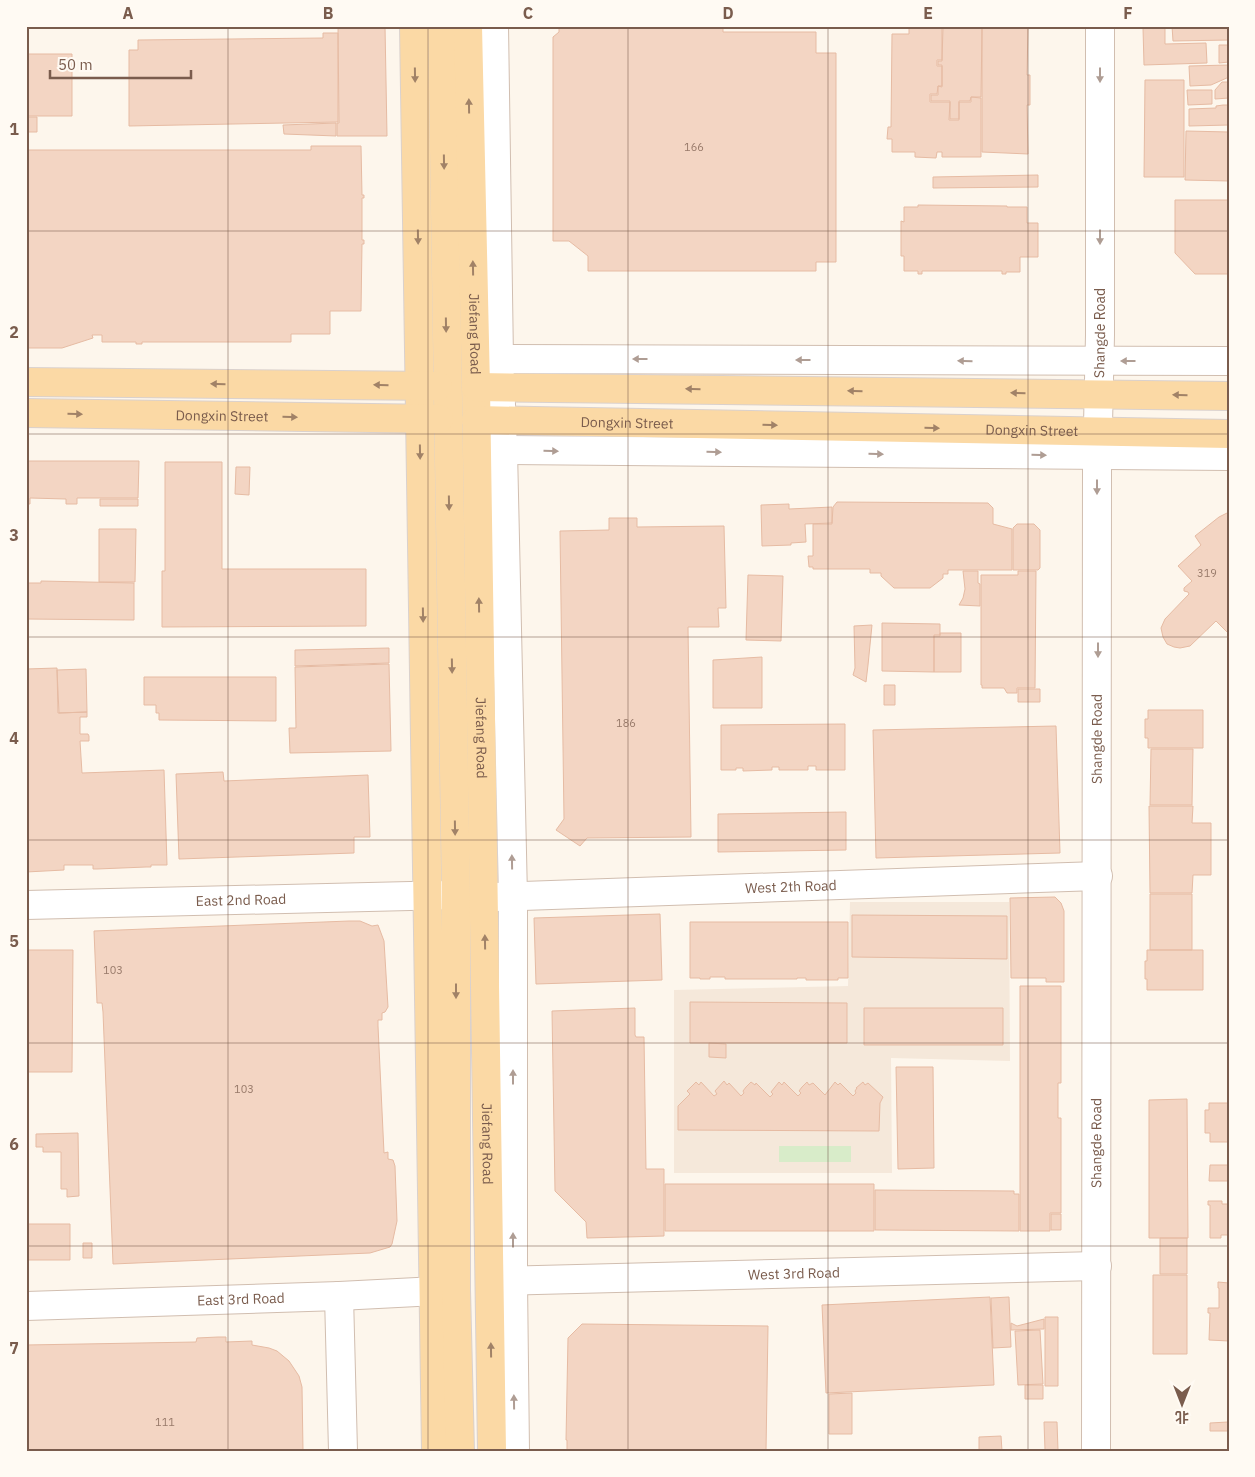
<svg xmlns="http://www.w3.org/2000/svg" width="1255" height="1477" font-family="'IBM Plex Sans','Noto Sans SC',sans-serif">
  <style>
    .residential { fill: #f5e8da }
    .green { fill: #d8ecc9 }
    .building { fill: #f3d5c3; stroke: #e6bba3 }
    .lines { fill: none; stroke-linecap: round; stroke-linejoin: round }
    .minor-casing { stroke: #d1beb0; stroke-width: 30 }
    .major-casing { stroke: #dad1cd; stroke-width: 30 }
    .minor { stroke: #fff; stroke-width: 28 }
    .major { stroke: #fbd9a5; stroke-width: 28 }
    .oneway { fill: #a18267 }
    .oneway2 { fill: #af9d94 }
    .grid { fill: none; stroke: #7a5c4d; stroke-width: 1; stroke-opacity: 0.55 }
    .labels { text-anchor: middle; dominant-baseline: central; stroke-width: 4; stroke-linejoin: round; paint-order: stroke }
    .number-label { font-size: 11px; fill: #987a6a }
    .street-label { font-size: 14px; fill: #7a5c4d; stroke: #fffaf3 }
    .neatline { fill: none; stroke: #7a5c4d; stroke-width: 2 }
    .grid-label { font-size: 16px; text-anchor: middle; font-weight: bold; fill: #7a5c4d }
  </style>
  <rect width="100%" height="100%" fill="#fdf6ec"/>
  <path class="residential" d="M850,902h159l1,159 -119,-3 1,115h-218v-183l174,-4z"/>
  <path class="green" d="M779,1146h72v16h-72z"/>
  <path class="building" d="M338,26h47l2,110h-50v-13h2z
    M559,26h164v6h93v21h20v209h-20v9h-228v-15l-19,-15h-16v-204l6,-5z
    M1028,26l-1,49h3v30h-3l1,49 -46,-2v-125z
    M1172,26h57v14l-56,1z
    M909,27h33v33h-5v6h5v20h-4l-1,8h-7v8h20l-1,18h10v-18h12v-5l10,1v59h-39v-5h-5l-1,6 -21,-1v-5h-23v-13h-5l1,-12h3l1,-93h17z
    M943,27h39l-1,70h-10l-1,4h-11v18h-9v-18h-19v-6h7v-9l4,1v-22h-4v-4h4z
    M1165,27v17l41,-1 1,20 -63,2 -1,-37z
    M323,33h15v89l-209,4v-76h9v-10l185,-2z
    M1219,45h10v17l-10,1z
    M26,54h46v62h-46z
    M1229,65v12l-18,8 -21,1 -1,-20z
    M1145,80h39v97h-40z
    M1222,82h7v16l-14,1v-9z
    M1187,90h25v14l-24,1z
    M1223,105h6v20l-40,1v-17l27,-1v-2z
    M26,117h11v15h-11z
    M336,123v13l-52,-2 -1,-9z
    M1186,131l43,1v49l-44,-1z
    M311,146h50l1,49h2v3h-2v42h2v4h-2l-1,67h-31v23h-39v8h-149v2h-6v-2h-34v-7h-10l1,3 -31,10h-36v-198h285z
    M1038,175v12l-105,1v-11z
    M1175,200h54v74h-34l-20,-21z
    M918,205l89,1v1h20v16h11v34h-18v15h-14v2h-4v-3h-80v3h-4v-3h-14v-15h-3v-35l3,1v-15h14z
    M26,461h113l-1,37h-61v6h-11v-5l-36,-1v6h-4z
    M165,462h57v107h144v57l-204,1v-56h3z
    M236,467h14l-1,28 -14,-1z
    M100,499h38v7h-38z
    M837,502l151,1 5,5v16l19,5v41h-64v4h-5v4l-13,10h-36l-13,-12v-3h-11v-4h-57v-2h-4l-1,-11h5v-32h19l1,-17z
    M789,504v5l43,-2v16l-27,1 1,18 -15,1v2l-29,1 -1,-41z
    M1229,512v122l-13,-13 -26,25 -10,2 -6,-1 -7,-3 -4,-7 -2,-9 4,-9 24,-25 -1,-2 -4,-1v-3l8,-7 -14,-15 23,-21 -6,-9 24,-19z
    M609,518h28v9l87,-1 2,82h-8l1,19h-31l3,210 -104,1 -7,8 -24,-16 8,-11 -4,-288 49,-1z
    M1017,524h17l6,6v38l-2,2h-25v-42z
    M99,529h37l-1,53h-36z
    M963,571h15v12l2,1v22l-21,-1 4,-7 2,-9z
    M1018,571h18l-1,117h-18v5h-10l-3,-5h-22v-3h-1v-110h37z
    M748,575l35,1 -2,65 -35,-1z
    M41,581l93,2v37l-108,-1v-36h15z
    M882,623l58,1v11h-6v37l-52,-1z
    M872,625l-4,40 -2,17 -13,-7 2,-7 -1,-42z
    M940,633h21v39h-27v-36h6z
    M389,648v15l-94,3v-16z
    M762,657v51h-49v-48z
    M389,664l2,87 -101,2 -1,-25h7l-1,-61z
    M57,668l1,45 29,-1v5h-7v17h8l1,2v5h-9l2,32 82,-3 3,95h-16v2h-5l-49,2h-4v-4h-29v5l-38,2v-203z
    M86,669l1,43 -28,1 -2,-43z
    M144,677h132v44l-117,-1v-7h-3v-8h-12z
    M884,685h11v20h-11z
    M1018,689h22v13h-22z
    M1148,710h55v38h-55v-10h-3v-19h3z
    M845,724v46h-29v-4h-8v4h-29v-3h-7v3l-29,1v-3h-7v2h-15v-45z
    M1056,726l4,127 -184,5 -3,-128z
    M1151,749h42l-1,56h-42z
    M223,772l1,9 144,-6 2,62h-16v16l-175,6 -3,-85z
    M1149,806h44l-1,17h19v52h-18l-1,18h-42z
    M846,812v38l-128,2v-38z
    M1150,894h42v56h-42z
    M1055,897l6,6 3,8v71h-18v-4h-35l-1,-80z
    M660,914l2,66 -126,4 -2,-66z
    M852,915l155,1v43l-155,-2z
    M349,921h11l12,5 6,-1 6,16 4,66 -3,5 -3,1v7h-4v6l6,127 4,-1v7l5,1 2,6 2,55 -5,23 -2,3 -20,6 -257,11 -10,-252 -1,-9h-5l-3,-72z
    M690,922h158v56h-10v2h-32v-2h-9v1h-72v-2h-15v2h-10v-1h-10z
    M26,950h47l-1,122h-46z
    M1147,950h56v40h-56v-11h-2v-18h2z
    M1020,986h41v97h-3v35h3v95h-11v18h-30z
    M690,1002l157,1v40h-157z
    M635,1008v27l1,2h8l2,132h18v67l-77,2 -1,-16 -31,-31 -3,-180z
    M864,1008h139v37h-139z
    M709,1043l17,1v14l-17,-1z
    M896,1067h37l1,101 -36,1z
    M724,1081l3,4 2,-2 12,13 3,-3 -1,-2 3,-4 5,-5 4,3 1,-2 14,14 3,-3 -2,-2 8,-10 3,3 2,-3 14,14 3,-3 -2,-2 3,-4 5,-5 2,3 4,-2 12,12 10,-13 3,3 2,-2 13,13 3,-3 -1,-2 2,-3h-1l7,-6 2,3 3,-2 15,14 -3,6 -1,28 -201,-1v-24l12,-12 -3,-3 9,-9 3,3 2,-3 13,14 3,-2 -2,-3z
    M1187,1099l1,139h-39v-138z
    M1209,1103h20v39h-19v-9h-5v-23h4z
    M78,1133l1,63 -12,1v-8h-6v-37h-18v-5h-7v-13z
    M1210,1165h19v16h-20z
    M665,1184h209v47h-209z
    M875,1190l139,1v3h5v37l-144,-1z
    M1208,1201h14v3h7v31h-8v3h-11v-33h-2z
    M1051,1214h10v16h-10z
    M26,1224h44v36h-44z
    M1160,1238h27v36h-27z
    M83,1243h9v15h-9z
    M1153,1275h34v79h-34z
    M1218,1282l11,1v58l-20,-1 1,-27h-2v-5h11v-20h-1z
    M990,1297l4,88 -168,8 -4,-88z
    M1009,1297l2,50 -18,1 -2,-50z
    M1045,1317h13v69h-13z
    M1044,1319v10l-33,1v-7l6,3z
    M582,1324l186,2 -2,125h3h-202v-11h-1l2,-102z
    M1040,1330l3,54 -25,1 -3,-54z
    M218,1337h8v5l26,-1v4l17,3 8,3 12,10 10,15 3,11 1,64h-277v-106l170,-3 1,-4z
    M1025,1385h18v14h-18z
    M852,1393v41h-23v-40z
    M1044,1422h13l1,28h-13z
    M1228,1422v9h-18v-8z
    M1001,1436l1,15h-23v-14z"/>
  <g class="lines">
    <g class="minor-casing">
      <g id="minor">
        <path d="M494,26l5,333 4,91 10,447v384l2,170"/>
        <path d="M499,359l730,2"/>
        <path d="M503,450l726,6"/>
        <path id="s1" d="M495,897l603,-21"/>
        <path id="s2" d="M26,905l426,-10"/>
        <path id="s3" d="M494,1281l603,-15"/>
        <path d="M339,1296l4,155"/>
        <path id="s4" d="M26,1306l313,-10 117,-6"/>
        <path id="s5" d="M1096,1451l1,-981 3,-135v-309"/>
      </g>
    </g>
    <g class="major-casing">
      <g id="major">
        <path d="M414,26l22,1425"/>
        <path d="M442,26l14,869v395l4,161"/>
        <path id="s6" d="M468,26l8,361 16,1064"/>
        <path d="M26,382l412,4"/>
        <path d="M476,387l753,9"/>
        <path id="s7" d="M26,413l413,6"/>
        <path id="s8" d="M476,420l753,14"/>
      </g>
    </g>
    <use href="#minor" class="minor"/>
    <use href="#major" class="major"/>
  </g>
  <defs><path id="oneway-solid" d="M-6-.8H1V-3.2L6.5 0L1 3.2V.8H-6Z" transform="scale(1.25)"/></defs>
  <g class="oneway">
    <use href="#oneway-solid" transform="translate(415 75) rotate(89)"/>
    <use href="#oneway-solid" transform="translate(469 106) rotate(-91)"/>
    <use href="#oneway-solid" transform="translate(444 162) rotate(89)"/>
    <use href="#oneway-solid" transform="translate(418 237) rotate(89)"/>
    <use href="#oneway-solid" transform="translate(473 268) rotate(-91)"/>
    <use href="#oneway-solid" transform="translate(446 325) rotate(89)"/>
    <use href="#oneway-solid" transform="translate(218 384) rotate(-179)"/>
    <use href="#oneway-solid" transform="translate(381 385) rotate(-179)"/>
    <use href="#oneway-solid" transform="translate(693 389) rotate(-179)"/>
    <use href="#oneway-solid" transform="translate(855 391) rotate(-179)"/>
    <use href="#oneway-solid" transform="translate(1018 393) rotate(-179)"/>
    <use href="#oneway-solid" transform="translate(1180 395) rotate(-179)"/>
    <use href="#oneway-solid" transform="translate(75 414) rotate(1)"/>
    <use href="#oneway-solid" transform="translate(290 417) rotate(1)"/>
    <use href="#oneway-solid" transform="translate(770 425) rotate(1)"/>
    <use href="#oneway-solid" transform="translate(932 428) rotate(1)"/>
    <use href="#oneway-solid" transform="translate(420 452) rotate(89)"/>
    <use href="#oneway-solid" transform="translate(449 503) rotate(89)"/>
    <use href="#oneway-solid" transform="translate(479 605) rotate(-91)"/>
    <use href="#oneway-solid" transform="translate(423 615) rotate(89)"/>
    <use href="#oneway-solid" transform="translate(452 666) rotate(89)"/>
    <use href="#oneway-solid" transform="translate(455 828) rotate(89)"/>
    <use href="#oneway-solid" transform="translate(485 942) rotate(-91)"/>
    <use href="#oneway-solid" transform="translate(456 991) rotate(90)"/>
    <use href="#oneway-solid" transform="translate(491 1350) rotate(-91)"/>
  </g>
  <g class="oneway2">
    <use href="#oneway-solid" transform="translate(1100 75) rotate(90)"/>
    <use href="#oneway-solid" transform="translate(1100 237) rotate(90)"/>
    <use href="#oneway-solid" transform="translate(640 359) rotate(-180)"/>
    <use href="#oneway-solid" transform="translate(803 360) rotate(-180)"/>
    <use href="#oneway-solid" transform="translate(965 361) rotate(-179)"/>
    <use href="#oneway-solid" transform="translate(1128 361) rotate(180)"/>
    <use href="#oneway-solid" transform="translate(551 451) rotate(1)"/>
    <use href="#oneway-solid" transform="translate(714 452) rotate(1)"/>
    <use href="#oneway-solid" transform="translate(876 454) rotate(1)"/>
    <use href="#oneway-solid" transform="translate(1039 455) rotate(1)"/>
    <use href="#oneway-solid" transform="translate(1097 487) rotate(90)"/>
    <use href="#oneway-solid" transform="translate(1098 650) rotate(90)"/>
    <use href="#oneway-solid" transform="translate(512 862) rotate(-91)"/>
    <use href="#oneway-solid" transform="translate(513 1077) rotate(-90)"/>
    <use href="#oneway-solid" transform="translate(513 1240) rotate(-90)"/>
    <use href="#oneway-solid" transform="translate(514 1402) rotate(-91)"/>
  </g>
  <path class="grid" d="M228,26v1425M428,26v1425M628,26v1425M828,26v1425M1028,26v1425M26,231h1203M26,434h1203M26,637h1203M26,840h1203M26,1043h1203M26,1246h1203"/>
  <g class="labels">
    <g class="number-label">
      <text x="694" y="147">166</text>
      <text x="1207" y="573">319</text>
      <text x="626" y="723">186</text>
      <text x="113" y="970">103</text>
      <text x="244" y="1089">103</text>
      <text x="165" y="1422">111</text>
    </g>
    <g class="street-label">
      <text stroke="none"><textPath href="#s6" startOffset="308">Jiefang Road</textPath></text>
      <text stroke="none"><textPath href="#s5" startOffset="1118">Shangde Road</textPath></text>
      <text stroke="none"><textPath href="#s7" startOffset="196">Dongxin Street</textPath></text>
      <text stroke="none"><textPath href="#s8" startOffset="151">Dongxin Street</textPath></text>
      <text stroke="none"><textPath href="#s8" startOffset="556">Dongxin Street</textPath></text>
      <text stroke="none"><textPath href="#s6" startOffset="712">Jiefang Road</textPath></text>
      <text stroke="none"><textPath href="#s5" startOffset="712">Shangde Road</textPath></text>
      <text stroke="none"><textPath href="#s1" startOffset="296">West 2th Road</textPath></text>
      <text stroke="none"><textPath href="#s2" startOffset="215">East 2nd Road</textPath></text>
      <text stroke="none"><textPath href="#s6" startOffset="1118">Jiefang Road</textPath></text>
      <text stroke="none"><textPath href="#s5" startOffset="308">Shangde Road</textPath></text>
      <text stroke="none"><textPath href="#s3" startOffset="300">West 3rd Road</textPath></text>
      <text stroke="none"><textPath href="#s4" startOffset="215">East 3rd Road</textPath></text>
    </g>
  </g>
  <rect width="1255" height="1477" fill="none" stroke="#fffaf3" stroke-width="55"/>
  <g transform="translate(1182 1404) rotate(180)" stroke="#fffaf3" stroke-width="4" paint-order="stroke">
  <path d="M0-4L9 19L0 12L-9 19Z" fill="#7a5c4d"/>
  <text y="-8" font-size="14" font-weight="bold" text-anchor="middle" fill="#7a5c4d">北</text>
  </g>
  <path d="M50 70v8h141v-8" fill="none" stroke="#7a5c4d" stroke-width="2.5"/>
  <text x="58" y="70" font-size="15" fill="#7a5c4d" stroke="#fffaf3" stroke-width="4" paint-order="stroke">50 m</text>
  <rect x="28" y="28" width="1200" height="1422" class="neatline"/>
  <g class="grid-label">
    <text x="128" y="19">A</text>
    <text x="328" y="19">B</text>
    <text x="528" y="19">C</text>
    <text x="728" y="19">D</text>
    <text x="928" y="19">E</text>
    <text x="1128" y="19">F</text>
    <text x="14" y="135">1</text>
    <text x="14" y="338">2</text>
    <text x="14" y="541">3</text>
    <text x="14" y="744">4</text>
    <text x="14" y="947">5</text>
    <text x="14" y="1150">6</text>
    <text x="14" y="1354">7</text>
  </g>
</svg>
